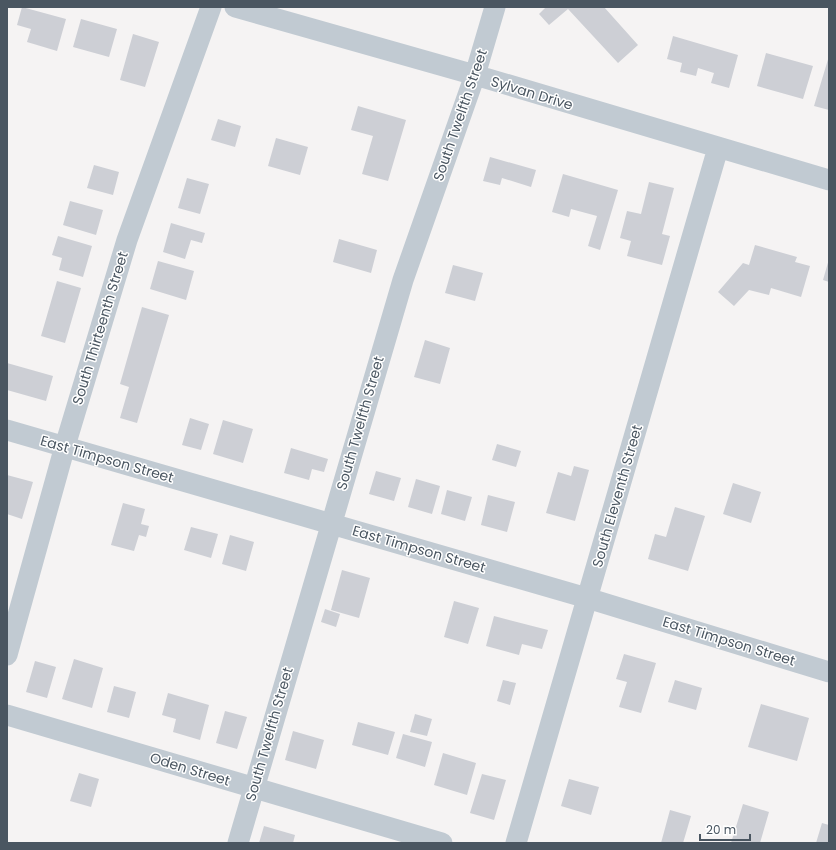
<svg xmlns="http://www.w3.org/2000/svg" width="836" height="850" font-family="Poppins,sans-serif">
  <style>
    .building { fill: #cdcfd5 }
    .lines { fill: none; stroke-linecap: round; stroke-linejoin: round }
    .minor { stroke: #c1cad2; stroke-width: 21 }
    .labels { text-anchor: middle; dominant-baseline: central; stroke-width: 3; stroke-linejoin: round; paint-order: stroke }
    .street-label { font-size: 14px; fill: #4a5661; stroke: #fff }
  </style>
  <rect width="100%" height="100%" fill="#f5f3f3"/>
  <path class="building" d="M22,7l44,12 -9,32 -30,-9 4,-13 -14,-4z
    M546,7h58l34,38 -20,18 -50,-54 -19,16 -10,-11z
    M81,19l36,10 -8,28 -36,-10z
    M133,34l26,8 -14,45 -25,-7z
    M673,36l65,19 -9,33 -18,-5 3,-10 -16,-5 -2,8 -16,-4 2,-9 -15,-4z
    M766,53l47,13 -10,33 -46,-13z
    M829,56v54l-15,-4z
    M358,106l48,14 -18,61 -26,-7 11,-38 -22,-6z
    M218,119l23,7 -6,21 -24,-7z
    M276,138l32,9 -8,28 -32,-9z
    M490,157l46,13 -5,17 -29,-9 -2,7 -17,-4z
    M94,165l25,7 -6,23 -26,-7z
    M563,174l55,16 -18,60 -12,-4 9,-30 -26,-7 -2,8 -17,-5z
    M187,178l22,6 -9,30 -22,-6z
    M649,182l25,6 -12,46 8,2 -8,29 -35,-9 4,-15 -11,-3 7,-27 14,3z
    M70,201l33,9 -7,25 -33,-10z
    M171,223l34,10 -3,10 -11,-3 -6,19 -22,-7z
    M58,236l34,10 -9,31 -24,-7 3,-12 -10,-3z
    M339,239l38,11 -6,23 -38,-11z
    M755,245l42,12 -2,5 15,4 -9,31 -30,-9 -2,7 -20,-5 -15,16 -16,-14 25,-29 6,2z
    M829,259v23l-6,-2z
    M158,261l36,10 -8,29 -36,-11z
    M453,265l30,8 -8,28 -30,-8z
    M57,281l24,7 -16,55 -24,-7z
    M142,307l27,8 -32,108 -17,-5 9,-31 -9,-3z
    M425,340l25,8 -10,36 -26,-7z
    M7,363l46,13 -7,25 -39,-11z
    M190,418l19,6 -8,26 -19,-5z
    M223,420l30,9 -10,34 -30,-9z
    M497,444l24,7 -5,16 -24,-7z
    M291,448l37,11 -4,13 -12,-3 -3,11 -25,-7z
    M574,466l15,4 -14,51 -29,-8 12,-41 13,4z
    M376,471l25,7 -7,23 -25,-7z
    M7,475l26,7 -11,37 -15,-5z
    M416,479l24,7 -8,28 -24,-7z
    M733,483l28,9 -10,31 -28,-9z
    M447,490l25,7 -7,24 -24,-7z
    M488,495l27,7 -8,30 -26,-7z
    M123,503l22,6 -4,15 8,2 -3,11 -7,-2 -5,16 -23,-6z
    M675,507l30,9 -17,55 -40,-12 7,-25 11,3z
    M191,527l27,7 -7,24 -27,-8z
    M230,535l24,7 -8,29 -24,-7z
    M342,570l28,8 -11,40 -28,-8z
    M454,601l25,7 -11,36 -24,-7z
    M325,609l15,5 -4,13 -15,-5z
    M494,616l54,14 -6,19 -20,-5 -3,11 -33,-9z
    M624,654l32,9 -15,50 -22,-6 8,-25 -11,-3z
    M74,659l29,9 -11,40 -30,-9z
    M35,661l21,6 -9,31 -21,-6z
    M503,680l13,3 -6,22 -13,-4z
    M675,680l27,8 -6,22 -28,-8z
    M114,686l22,6 -7,26 -22,-6z
    M168,693l41,12 -9,35 -27,-8 3,-13 -14,-4z
    M761,704l48,14 -12,43 -49,-14z
    M225,711l22,6 -10,32 -21,-6z
    M415,714l17,5 -5,17 -17,-4z
    M358,722l37,10 -7,23 -36,-10z
    M293,731l31,9 -8,29 -31,-9z
    M403,734l29,8 -7,25 -29,-9z
    M443,753l33,10 -9,32 -33,-10z
    M79,773l20,6 -8,28 -21,-6z
    M482,774l24,6 -12,40 -24,-7z
    M569,779l30,8 -8,28 -30,-9z
    M743,804l26,8 -9,31h-29z
    M670,810l21,6 -8,27h-22z
    M822,823l7,2v18h-13z
    M264,826l31,9 -2,8h-34z"/>
  <g class="lines">
    <path class="minor" d="M235,7l240,68 354,105
      M7,430l580,168 242,74
      M7,655l58,-209 62,-206 84,-233
      M7,715l435,128
      M238,843l165,-563 72,-205 20,-68
      M516,843l202,-695"/>
  </g>
  <g class="labels">
    <g class="street-label">
      <text transform="translate(532 93) rotate(17)">Sylvan Drive</text>
      <text transform="translate(460 115) rotate(-71)">South Twelfth Street</text>
      <text transform="translate(100 328) rotate(-73)">South Thirteenth Street</text>
      <text transform="translate(360 423) rotate(-74)">South Twelfth Street</text>
      <text transform="translate(107 459) rotate(16)">East Timpson Street</text>
      <text transform="translate(617 496) rotate(-74)">South Eleventh Street</text>
      <text transform="translate(419 549) rotate(16)">East Timpson Street</text>
      <text transform="translate(729 641) rotate(17)">East Timpson Street</text>
      <text transform="translate(269 734) rotate(-74)">South Twelfth Street</text>
      <text transform="translate(190 769) rotate(17)">Oden Street</text>
    </g>
  </g>
  <rect width="836" height="850" fill="none" stroke="#4a5661" stroke-width="16"/>
  <path d="M700 834v6h50v-6" fill="none" stroke="#4a5661" stroke-width="2"/>
  <text x="706" y="834" font-size="12" fill="#4a5661" stroke="#ffffff" stroke-width="3" paint-order="stroke">20 m</text>
</svg>
